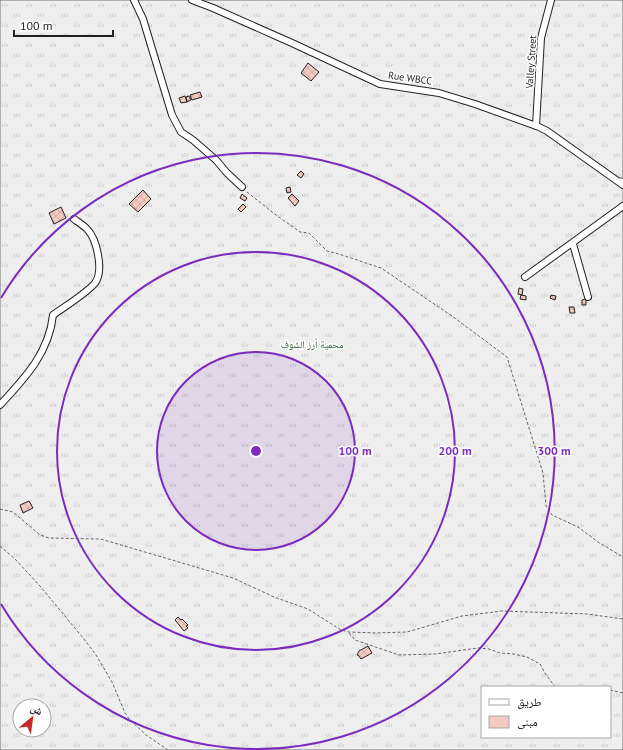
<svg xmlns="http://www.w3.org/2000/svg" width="623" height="750" font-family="'PT Sans','Noto Naskh Arabic',sans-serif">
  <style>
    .grass { fill: url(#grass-tufts); stroke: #6f6f6f; fill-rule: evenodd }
    .building { fill: url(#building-cross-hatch); stroke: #222 }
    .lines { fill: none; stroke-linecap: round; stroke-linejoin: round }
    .minor-casing { stroke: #222; stroke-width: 8 }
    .tertiary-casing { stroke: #222; stroke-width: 9 }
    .path { stroke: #646464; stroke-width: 1; stroke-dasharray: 3 2; stroke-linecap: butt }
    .minor { stroke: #fff; stroke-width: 6 }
    .tertiary { stroke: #fff; stroke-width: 7 }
    .ring { fill: none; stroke: #7b2cbf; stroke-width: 2 }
    .labels { text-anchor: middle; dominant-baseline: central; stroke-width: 3; stroke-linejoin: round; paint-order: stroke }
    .street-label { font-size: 10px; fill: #222; stroke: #fff }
    .park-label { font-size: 10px; fill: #2f5e38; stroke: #fff }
    .centre { fill: #7b2cbf; stroke: #fff; stroke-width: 2 }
    .ring-label { font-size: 12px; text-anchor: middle; font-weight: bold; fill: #7b2cbf; stroke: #fff; stroke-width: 3; stroke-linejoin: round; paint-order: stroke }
  </style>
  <defs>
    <pattern id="grass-tufts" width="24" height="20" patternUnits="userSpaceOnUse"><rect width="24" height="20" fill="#eee"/><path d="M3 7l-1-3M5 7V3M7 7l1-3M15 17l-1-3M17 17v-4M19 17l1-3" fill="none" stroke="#ccc"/></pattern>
    <pattern id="building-cross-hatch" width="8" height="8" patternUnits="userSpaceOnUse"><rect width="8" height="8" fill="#f3c9c0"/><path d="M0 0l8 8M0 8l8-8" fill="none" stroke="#d0aca5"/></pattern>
  </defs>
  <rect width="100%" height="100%" fill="#fff"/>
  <path class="grass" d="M0,0h623v750h-623zM482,687h128v50h-128zM20,706h24v24h-24z"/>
  <path class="building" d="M308,63l11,9 -8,9 -10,-8z
    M200,92l2,5 -10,3 -2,-5z
    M185,96l2,6 -6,1 -2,-5z
    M189,96l2,4 -4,2 -1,-5z
    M301,171l3,3 -3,4 -4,-3z
    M290,187l1,5 -4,1 -1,-5z
    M143,190l8,9 -13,13 -9,-8z
    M242,194l5,4 -2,3 -5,-3z
    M292,194l7,7 -4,5 -7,-8z
    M243,204l3,3 -5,5 -3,-3z
    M61,207l5,11 -12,6 -5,-11z
    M519,288l4,1 -1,6 -4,-1z
    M521,295l5,1v4l-6,-1z
    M551,295l5,1 -1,4 -5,-2z
    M586,299v6h-4v-5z
    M569,307h5l1,6h-5z
    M29,501l4,7 -10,5 -3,-8z
    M178,617l3,3 1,-1 6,6 -2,1 2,2 -4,3 -9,-11z
    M368,646l4,7 -11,6 -3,-4h-1l2,-4z"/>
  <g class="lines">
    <g class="minor-casing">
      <path id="minor" d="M134,0l9,19 29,96 9,17 12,8 23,20 11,13 15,14
        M192,0l21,8 79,35 88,41 59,9 36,11 64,23 8,4 76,54
        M536,126l5,-88 10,-38
        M573,244l15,53
        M525,277l98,-71
        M0,405c25,-27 49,-52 53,-90 11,-8 34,-22 42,-32 9,-12 2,-44 -8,-54 -4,-4 -9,-7 -13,-10"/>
    </g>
    <g class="tertiary-casing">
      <path id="tertiary" d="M621,182l2,1"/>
    </g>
    <path class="path" d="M247,192l29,23 24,17 9,1 18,18 12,3 42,14 71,48 55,41 36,116 3,33 6,9 26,12 20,15 25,15
      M0,509l13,3 27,23 9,3 51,1 11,3 122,36 41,19 34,12 33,21 8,2 27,1 31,-1 55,-16 40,-5 85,3 36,5
      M0,546l15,13 25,27 44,53 12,16 16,27 13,31 5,7 16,15 22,15
      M349,633l6,7 44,15 36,-1 43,-6 11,1 11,4 14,1 13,3 13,7 5,9 10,14
      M610,690l13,3"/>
    <use href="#minor" class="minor"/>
    <use href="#tertiary" class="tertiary"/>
  </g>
  <circle cx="256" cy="451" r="99" fill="#7b2cbf" fill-opacity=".12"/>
  <g class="ring">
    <circle cx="256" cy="451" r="99"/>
    <circle cx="256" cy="451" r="199"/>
    <path d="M1 298A298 298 0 1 1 1 604"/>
  </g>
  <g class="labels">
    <g class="street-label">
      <text transform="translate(531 62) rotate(-86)">Valley Street</text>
      <text transform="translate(410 78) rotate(8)">Rue WBCC</text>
    </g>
    <g class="park-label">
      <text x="312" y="344">محمية أرز الشوف</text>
    </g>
  </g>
  <circle cx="256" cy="451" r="6" class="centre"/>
  <g class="ring-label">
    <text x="355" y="455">100 m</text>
    <text x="455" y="455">200 m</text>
    <text x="554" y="455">300 m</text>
  </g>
  <rect x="481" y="686" width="130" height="52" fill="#ffffff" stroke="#a7a7a7"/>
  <rect x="489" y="699" width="20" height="6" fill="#ffffff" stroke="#a7a7a7"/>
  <text x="517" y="706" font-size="12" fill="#222222">طريق</text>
  <rect x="489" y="716" width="20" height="12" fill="#f3c9c0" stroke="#a7a7a7"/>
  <text x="517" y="726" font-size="12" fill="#222222">مبنى</text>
  <g transform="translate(32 718) rotate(29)"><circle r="19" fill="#ffffff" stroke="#a7a7a7"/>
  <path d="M0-3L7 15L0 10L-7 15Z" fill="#c62828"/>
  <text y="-6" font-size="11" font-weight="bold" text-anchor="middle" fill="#222222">ش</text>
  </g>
  <path d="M14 30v6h99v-6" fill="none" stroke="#222222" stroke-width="2"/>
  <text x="20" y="30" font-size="12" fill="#222222" stroke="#ffffff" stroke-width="3" paint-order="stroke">100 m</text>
</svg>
